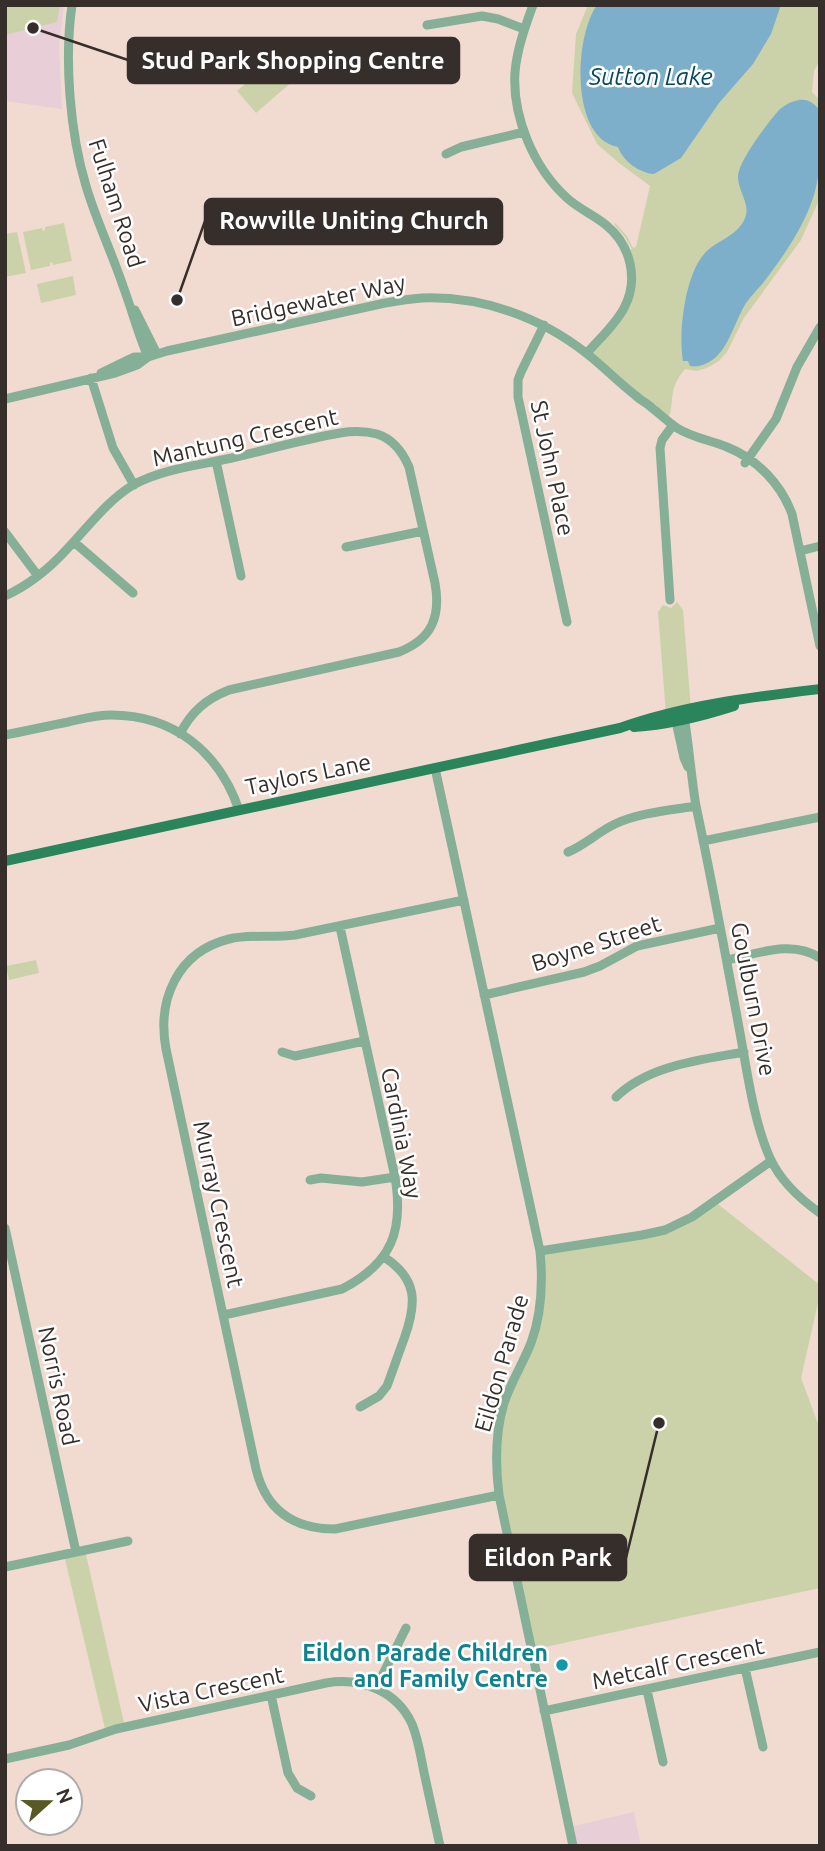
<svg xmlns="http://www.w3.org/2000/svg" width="825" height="1851" font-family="Ubuntu,sans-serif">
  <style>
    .commercial { fill: #e7ced7 }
    .green { fill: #cbd2a9 }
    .water { fill: #7eafca }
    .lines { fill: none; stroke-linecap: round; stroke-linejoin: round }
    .minor { stroke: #86af98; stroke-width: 9 }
    .major { stroke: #2a845c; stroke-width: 10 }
    .culture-dot { fill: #0f9aa8; stroke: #fff; stroke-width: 2.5 }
    .labels { text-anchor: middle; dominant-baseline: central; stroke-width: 5; stroke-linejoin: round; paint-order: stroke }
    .street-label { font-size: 23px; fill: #362e2a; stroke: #fff }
    .culture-label { font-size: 23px; font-weight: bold; fill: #0d838f; stroke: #fff; text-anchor: end }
    .water-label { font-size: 24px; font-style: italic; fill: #054863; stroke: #fff }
    .leader { fill: none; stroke: #362e2a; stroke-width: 2.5 }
    .callout-dot { fill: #362e2a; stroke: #fff; stroke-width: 2.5 }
    .callout { fill: #362e2a; stroke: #362e2a; stroke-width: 2.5 }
    .callout-label { font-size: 24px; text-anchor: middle; font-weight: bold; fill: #fff }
  </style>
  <rect width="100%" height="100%" fill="#f1dbd1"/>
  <path class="commercial" d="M5,5h59l-5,40 3,64 -57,-8z
    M634,1812l7,34h-68l-4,-19z"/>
  <path class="green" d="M5,5h55l-3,17 -3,1 -49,12z
    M588,5h232v55l-6,11 -2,21 8,8v98l-19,42 -57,78 -17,34 -8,9 -12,7 -10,3 -12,-2c-4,5 -8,10 -10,16 -5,12 -1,24 -8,35l-80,-67 29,-33 13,-28 -2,-40 5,-3 -7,-12 -11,-13 1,-1 12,13 6,12 3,-1 14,-61 -31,-23 -22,-19 -25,-51 4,-59z
    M274,59l19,22 -37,32 -19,-22z
    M64,223l8,38 -19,4 -1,-3 -2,1v3l-19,4 -8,-38 19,-4 1,3 2,-1v-3z
    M17,232l9,41 -21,4v-43z
    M73,276l3,19 -35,8 -4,-19z
    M677,602l6,8 8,99 -25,6 -8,-103 5,-7 8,3z
    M36,960l3,13 -30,7 -3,-14z
    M714,1201l106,84v9l-19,84 19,51v159l-289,62 -32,-155 1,-74 35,-93 5,-77 125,-21z
    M85,1550l40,177 -19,6 -42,-178z"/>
  <path class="water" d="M597,5h184l-10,29 -18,30 -34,39 -38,55 -27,16c-15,-1 -31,-13 -36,-27 -48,-8 -44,-110 -21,-142z
    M799,100c10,-1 15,3 21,11 0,28 2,57 -6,84 -10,32 -31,62 -51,88 -6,7 -12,13 -17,20 -10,16 -15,38 -28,52 -8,8 -18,13 -28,11l-2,-5h-5c-5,-28 2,-87 22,-108 12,-13 33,-17 40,-35 6,-13 -7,-27 -7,-41 0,-16 31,-56 42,-68 6,-5 12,-8 19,-9z"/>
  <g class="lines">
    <path class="minor" d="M72,5c-8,55 -2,128 14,181 10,34 26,67 37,100 9,24 15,48 25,71
      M533,5c-8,22 -16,44 -18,67 -3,45 19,96 52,126 12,11 27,17 39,27 25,20 33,55 18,83 -9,17 -25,31 -37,45
      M427,25l55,-9 16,3 26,10
      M446,154l15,-7 63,-15
      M135,310l22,44
      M544,325l-23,47 -3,8v17l49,225
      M101,373l33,-16h13
      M91,378l22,70 21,37
      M5,399l110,-26 22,-8 11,-8 19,-6 218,-48c12,-2 25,-4 37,-5 60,-2 118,19 164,55 17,13 32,29 49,42 5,5 12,8 17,13 8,6 16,14 25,20 16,10 33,12 50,19 30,12 54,37 65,67l28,132
      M216,461l25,115
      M745,463l31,-44 21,-52 23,-40
      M5,532l33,44
      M74,542l59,51
      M346,547l77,-16
      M800,551l20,-5
      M5,596c24,-11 45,-28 63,-48 21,-22 39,-47 65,-63 31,-17 69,-20 103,-28 34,-8 69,-18 104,-24 12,-2 25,-2 37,1 16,5 26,19 32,33l26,116c6,34 -3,56 -36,69l-170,38c-23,9 -38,22 -49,44
      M670,600l-10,-152 2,-8 11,-15
      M684,716c5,30 7,60 12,90 16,75 30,151 44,227 7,38 14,90 30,125 10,22 30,41 50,55
      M675,717l9,41 4,9
      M5,735c21,-4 42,-9 63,-13 14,-3 28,-7 43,-7 63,0 108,37 128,95
      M435,768l105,483c3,31 2,62 -9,92 -8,20 -20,39 -27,60 -9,30 -9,60 -5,92l74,351
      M703,841l117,-24
      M568,852c17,-7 30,-20 47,-28 23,-11 56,-14 81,-18
      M464,900l-169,35c-22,3 -45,-1 -66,4 -52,13 -72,61 -63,110l90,420c10,41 37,60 79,60l164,-34
      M727,960c30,-6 65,-21 93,-2
      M484,995l100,-23 16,-6 37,-20 83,-18
      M282,1052l13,4 69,-15
      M616,1097c33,-32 84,-37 128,-45
      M310,1180l11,-2 41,4 33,-5
      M5,1228l71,324
      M540,1251l102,-16 23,-5 27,-13 79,-56
      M224,1315l118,-26c50,-26 62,-58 53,-112l-55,-250
      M360,1407l19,-11 8,-10c6,-16 11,-31 17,-47 13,-36 14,-60 -20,-82
      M5,1567l123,-26
      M745,1668l18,79
      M376,1688l30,-60
      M647,1690l16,72
      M271,1695l17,78 9,15 14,8
      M544,1711l276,-59
      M5,1759l64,-14 47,-16 210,-46c35,-6 71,8 86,41 7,17 9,35 13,53 5,23 10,46 15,69"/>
    <path class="major" d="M634,727c33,-2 69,-11 100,-21
      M5,861l615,-133c64,-23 133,-31 200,-39"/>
  </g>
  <circle class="culture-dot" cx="562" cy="1665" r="7"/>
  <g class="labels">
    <g class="street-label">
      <text transform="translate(117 203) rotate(72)">Fulham Road</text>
      <text transform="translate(318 300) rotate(-12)">Bridgewater Way</text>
      <text transform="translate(245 437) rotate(-13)">Mantung Crescent</text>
      <text transform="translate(553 468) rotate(78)">St John Place</text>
      <text transform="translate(308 774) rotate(-12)">Taylors Lane</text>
      <text transform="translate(596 943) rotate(-18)">Boyne Street</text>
      <text transform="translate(754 999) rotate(79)">Goulburn Drive</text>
      <text transform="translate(402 1133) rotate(79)">Cardinia Way</text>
      <text transform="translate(219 1204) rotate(78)">Murray Crescent</text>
      <text transform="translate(501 1363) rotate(-74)">Eildon Parade</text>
      <text transform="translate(59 1386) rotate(78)">Norris Road</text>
      <text transform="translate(678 1663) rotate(-12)">Metcalf Crescent</text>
      <text transform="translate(211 1689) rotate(-12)">Vista Crescent</text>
    </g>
    <g class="culture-label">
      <text x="548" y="1652">Eildon Parade Children<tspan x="548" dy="26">and Family Centre</tspan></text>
    </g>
    <g class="water-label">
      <text x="651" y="76">Sutton Lake</text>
    </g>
  </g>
  <path class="leader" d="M33 28L128 60M177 300L205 221M659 1423L626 1558"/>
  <g class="callout-dot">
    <circle cx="33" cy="28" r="7"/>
    <circle cx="177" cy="300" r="7"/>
    <circle cx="659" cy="1423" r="7"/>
  </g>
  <g class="callout">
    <rect x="128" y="38" width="331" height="45" rx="7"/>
    <rect x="205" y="199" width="297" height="45" rx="7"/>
    <rect x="470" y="1535" width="156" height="45" rx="7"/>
  </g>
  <g class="callout-label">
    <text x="293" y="69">Stud Park Shopping Centre</text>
    <text x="354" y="229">Rowville Uniting Church</text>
    <text x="548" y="1566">Eildon Park</text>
  </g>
  <rect width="825" height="1851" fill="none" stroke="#362e2a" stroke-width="14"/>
  <g transform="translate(49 1802) rotate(69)"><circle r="33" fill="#ffffff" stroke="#afabaa" stroke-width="2"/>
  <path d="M0-5L12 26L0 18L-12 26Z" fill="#585925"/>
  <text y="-10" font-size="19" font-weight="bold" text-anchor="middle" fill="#362e2a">N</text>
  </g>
</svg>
